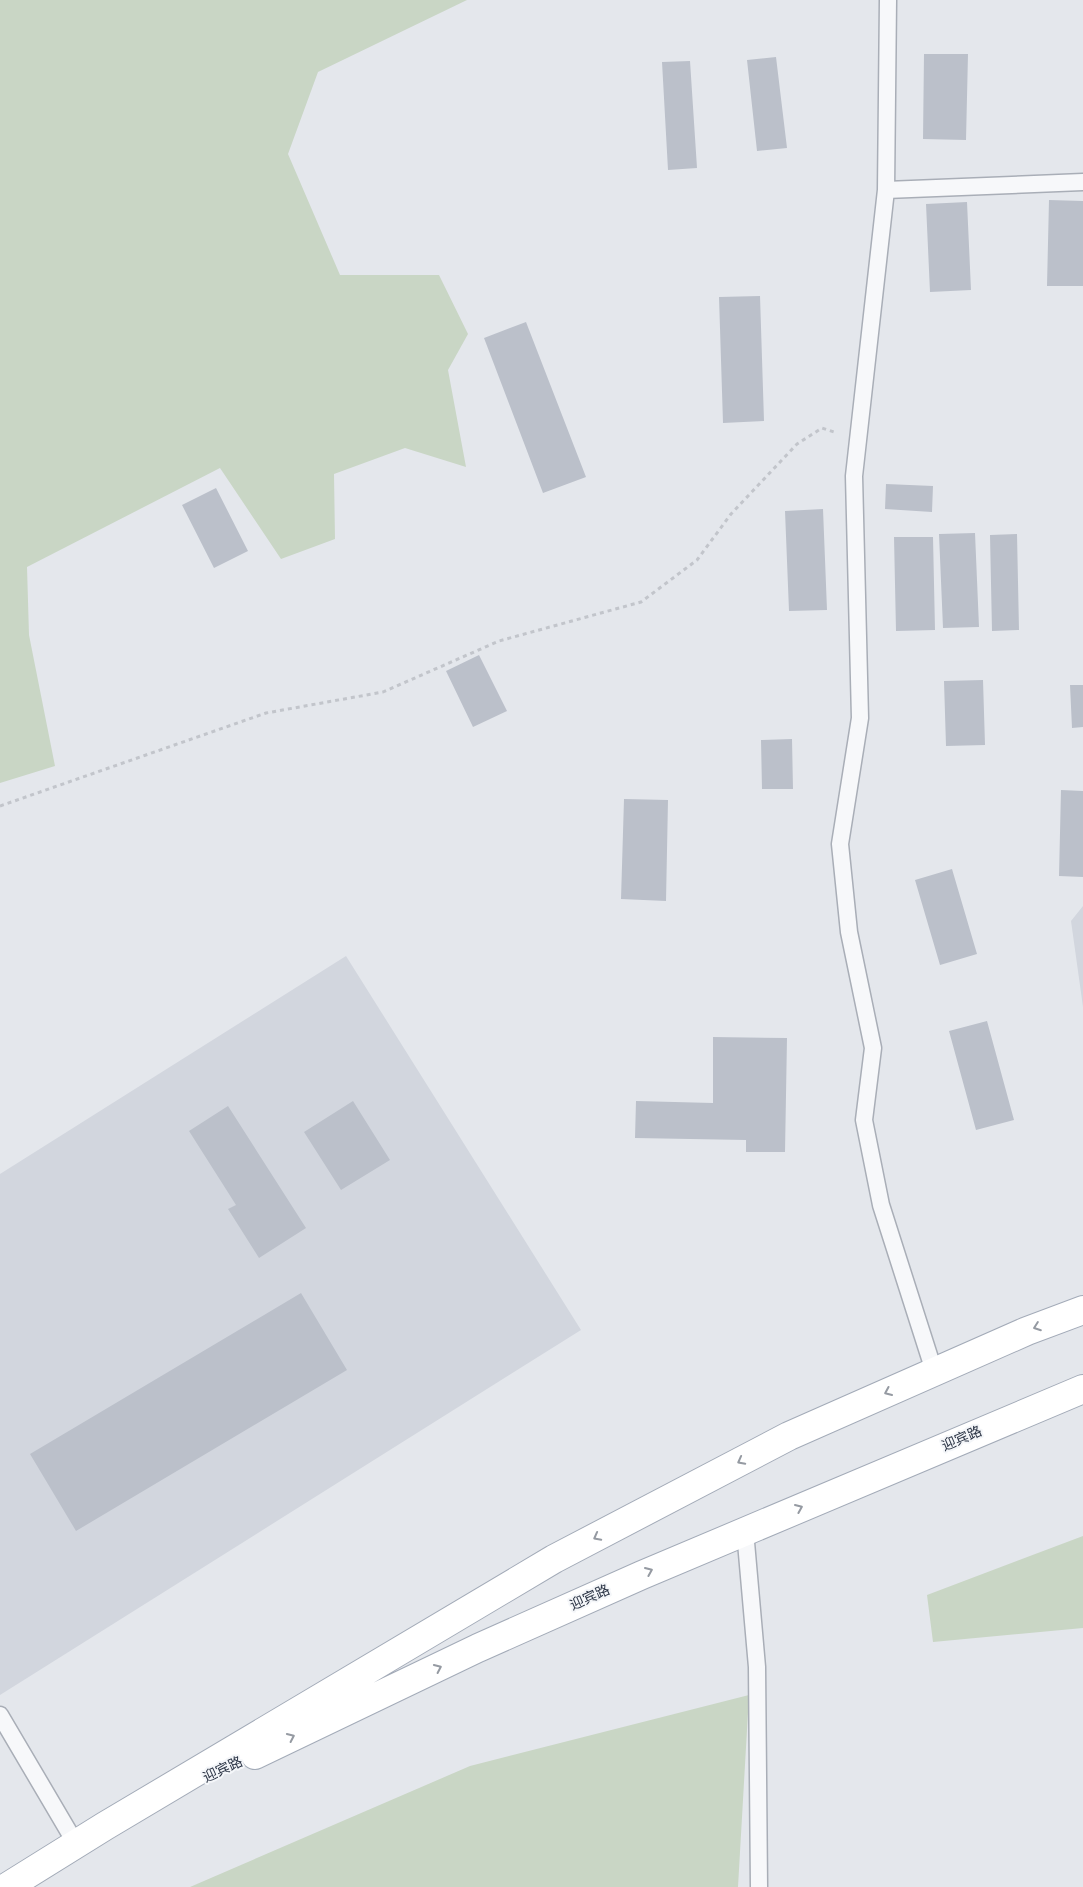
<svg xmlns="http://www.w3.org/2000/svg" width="1083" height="1887" font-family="'Source Sans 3','Noto Sans SC',sans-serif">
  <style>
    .built { fill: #d2d6de }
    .green { fill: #c9d6c5 }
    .building { fill: #bbc0ca }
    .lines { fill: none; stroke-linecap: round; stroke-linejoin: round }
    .lane-casing { stroke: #a9aeb7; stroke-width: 19 }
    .primary-casing { stroke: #a3abb8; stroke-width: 30 }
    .path { stroke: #c2c5cb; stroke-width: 3; stroke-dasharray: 4 4; stroke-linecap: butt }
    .lane { stroke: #f7f8fa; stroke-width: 16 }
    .primary { stroke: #fff; stroke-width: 28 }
    .oneway { stroke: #959aa2 }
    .labels { text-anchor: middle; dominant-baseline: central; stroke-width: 4; stroke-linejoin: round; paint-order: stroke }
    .street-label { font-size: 14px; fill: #2b3445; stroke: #f4f6f9 }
  </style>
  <rect width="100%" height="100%" fill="#e4e7ec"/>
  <path class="built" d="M1083,906v101l-12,-86z
    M346,956l235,374 -581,365v-521z"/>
  <path class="green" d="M0,0h467l-149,72 -30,82 52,121h99l29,59 -20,36 18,97 -61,-19 -71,26 1,65 -54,20 -61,-91 -193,99 2,68 26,131 -55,17z
    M1083,1536v92l-150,14 -6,-47z
    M749,1695l-11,192h-548l280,-121z"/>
  <path class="building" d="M924,54h44l-2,86 -43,-1z
    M776,57l11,91 -30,3 -10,-91z
    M690,61l7,107 -29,2 -6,-108z
    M1049,200l34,1v85h-36z
    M967,202l4,88 -41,2 -4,-88z
    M760,296l4,125 -41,2 -4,-126z
    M526,322l60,155 -43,16 -59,-155z
    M886,484l47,2 -1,26 -47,-3z
    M216,488l32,63 -34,17 -32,-63z
    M823,509l4,101 -38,1 -4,-100z
    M975,533l4,94 -36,1 -4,-94z
    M1017,534l2,96 -27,1 -2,-96z
    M894,537h39l2,93 -39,1z
    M479,655l28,56 -34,16 -27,-56z
    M983,680l2,65 -39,1 -2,-65z
    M1070,685h13v42l-11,1z
    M792,739l1,50h-31l-1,-49z
    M1061,790l22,1v86l-24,-1z
    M624,799l44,1 -2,101 -45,-2z
    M952,869l25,85 -37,11 -25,-85z
    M987,1021l27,99 -38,10 -27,-99z
    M713,1037l74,1 -2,114h-39v-12l-111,-2 1,-37 77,2z
    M353,1101l37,59 -49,30 -37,-58z
    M228,1106l78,122 -47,30 -31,-49 8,-4 -47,-74z
    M301,1293l46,77 -271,161 -46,-77z"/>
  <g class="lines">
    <g class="lane-casing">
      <path id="lane" d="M886,190l2,-190
        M934,1371l-53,-166 -17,-85 9,-72 -24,-116 -9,-88 20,-126 -6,-242 32,-286 197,-8
        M745,1531l12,136 2,220
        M0,1715l76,129"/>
    </g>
    <g class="primary-casing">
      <path id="primary" d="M255,1755l223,-107 164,-73 441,-186
        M7,1887l98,-61 449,-267 235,-123 238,-105 56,-21"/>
    </g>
    <path class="path" d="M0,806l266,-93 117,-21 116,-51 142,-39 56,-42 34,-46 66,-70 25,-16 12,4"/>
    <use href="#lane" class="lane"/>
    <use href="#primary" class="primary"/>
  </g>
  <defs><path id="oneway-chevron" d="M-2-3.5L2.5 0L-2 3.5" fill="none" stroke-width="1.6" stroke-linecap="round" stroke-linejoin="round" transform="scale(1.25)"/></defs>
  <g class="oneway">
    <use href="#oneway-chevron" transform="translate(1037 1327) rotate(160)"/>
    <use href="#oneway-chevron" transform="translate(888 1392) rotate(156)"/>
    <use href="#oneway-chevron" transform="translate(741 1461) rotate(152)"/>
    <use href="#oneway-chevron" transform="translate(799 1508) rotate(-23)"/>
    <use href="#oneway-chevron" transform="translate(597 1537) rotate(152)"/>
    <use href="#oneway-chevron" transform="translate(649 1571) rotate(-23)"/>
    <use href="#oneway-chevron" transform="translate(438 1668) rotate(-25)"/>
    <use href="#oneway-chevron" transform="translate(291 1737) rotate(-25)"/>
  </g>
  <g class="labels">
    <g class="street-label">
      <text transform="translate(962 1439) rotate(-23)">迎宾路</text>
      <text transform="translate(590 1598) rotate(-24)">迎宾路</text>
      <text transform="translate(223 1770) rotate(-25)">迎宾路</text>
    </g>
  </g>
</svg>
